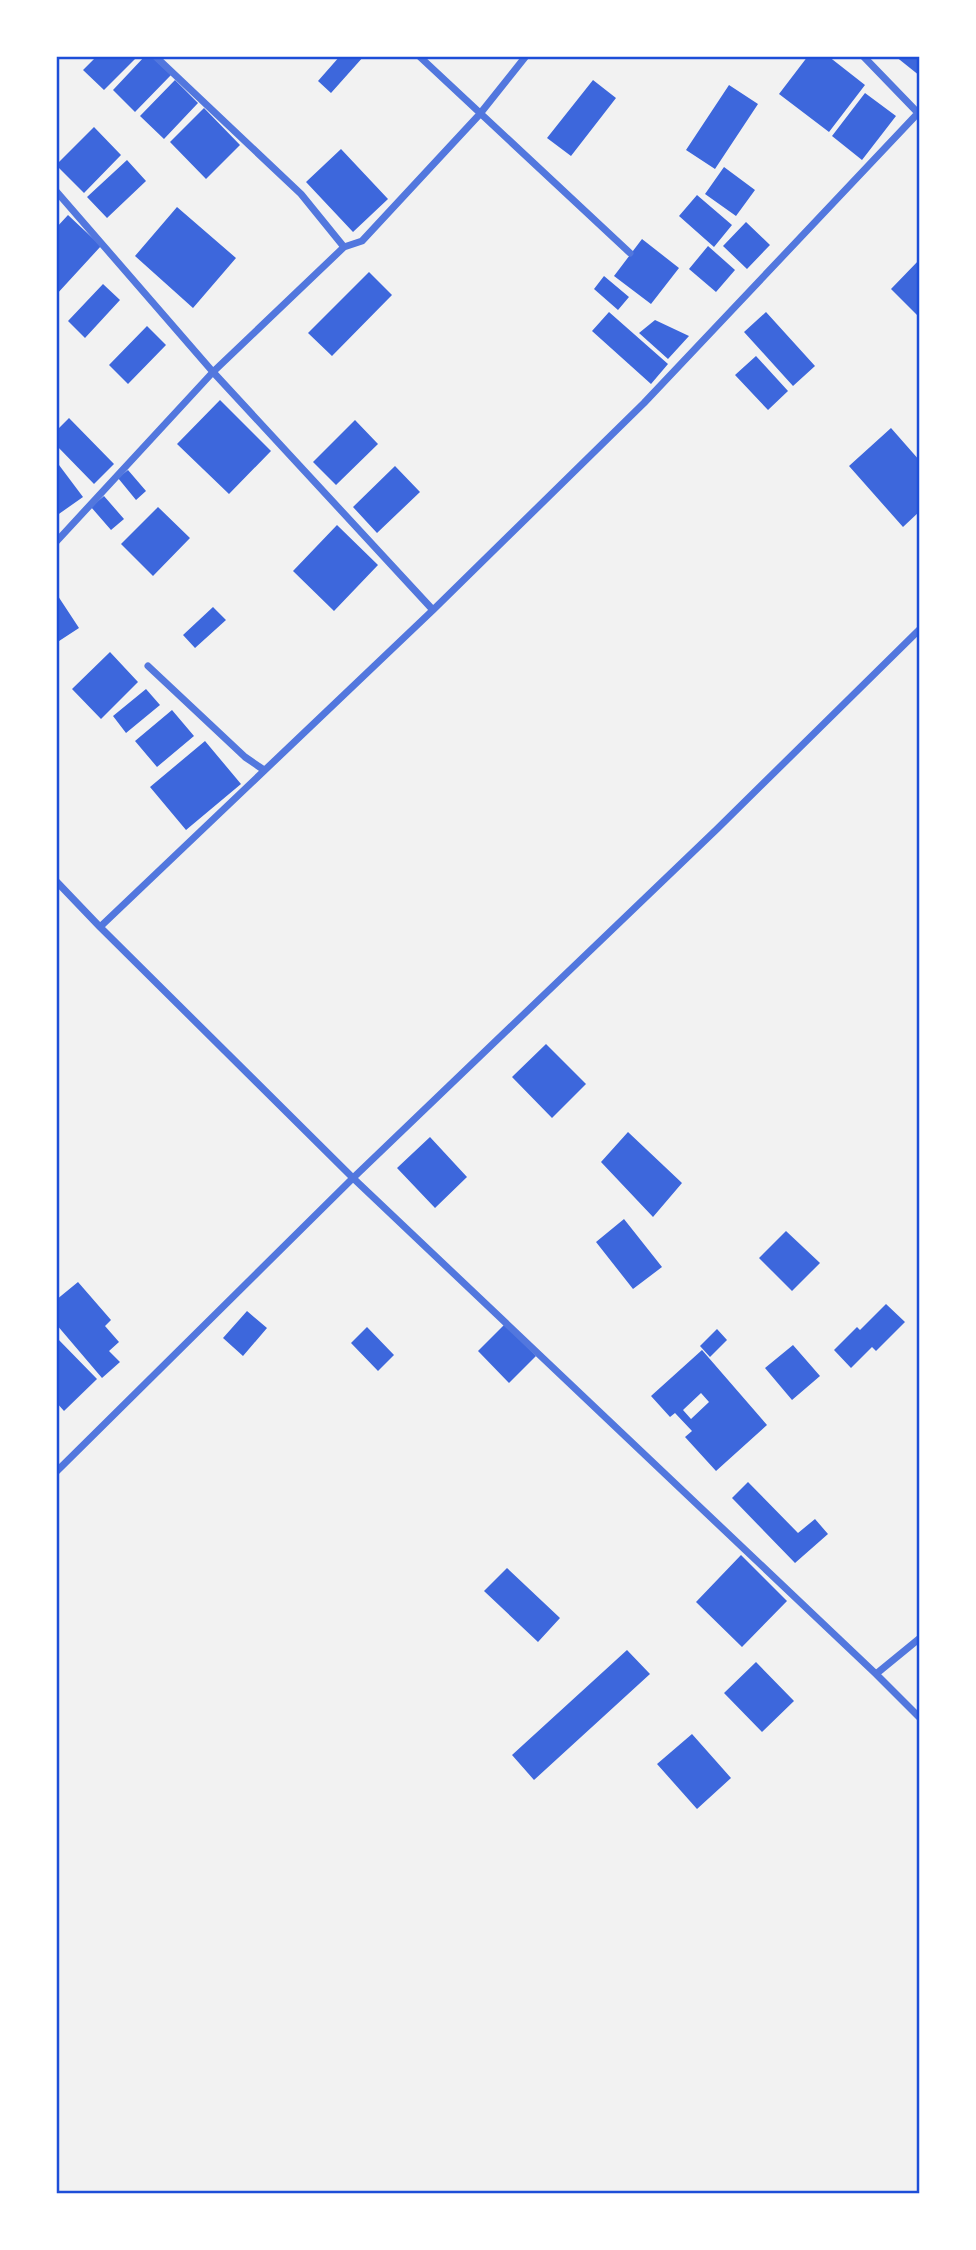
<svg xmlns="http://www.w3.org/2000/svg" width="976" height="2250" font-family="Karla,sans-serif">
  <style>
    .building { fill: #3d67dc; fill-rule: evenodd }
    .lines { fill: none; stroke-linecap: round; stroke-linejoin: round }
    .minor { stroke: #5277de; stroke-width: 7 }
    .neatline { fill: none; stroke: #1d4ed8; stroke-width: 2.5 }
  </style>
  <rect width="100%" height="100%" fill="#f2f2f2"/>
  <path class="building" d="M97,56h41l-34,34 -21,-20z
    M145,56h6l20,19 -36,37 -22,-22z
    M340,56h24l-33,37 -13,-12z
    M808,56h20l37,29 -36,47 -50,-38z
    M895,56h25v20z
    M175,80l23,23 -34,36 -24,-23z
    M593,80l23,18 -45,58 -24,-18z
    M729,85l29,19 -43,65 -29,-19z
    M865,93l31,23 -34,44 -30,-24z
    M204,108l36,37 -34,34 -36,-37z
    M94,127l27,28 -37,38 -28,-28z
    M341,149l47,50 -35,33 -47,-50z
    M127,160l19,21 -39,37 -20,-21z
    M724,167l31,23 -19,26 -31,-22z
    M697,195l35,30 -18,22 -35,-31z
    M177,207l59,51 -43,50 -58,-52z
    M68,215l33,31 -45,49v-67z
    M746,222l24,23 -23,24 -24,-23z
    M642,239l37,29 -28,36 -37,-28z
    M708,246l27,24 -19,22 -27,-23z
    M920,259v59l-29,-29z
    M369,272l23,23 -60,61 -24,-23z
    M604,276l25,21 -11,13 -24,-21z
    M103,284l17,16 -35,38 -17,-17z
    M609,312l59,52 -17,20 -59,-53z
    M766,312l49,54 -22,20 -49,-54z
    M655,320l34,16 -21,23 -29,-26z
    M147,326l19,19 -38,39 -19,-19z
    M756,356l32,35 -20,19 -33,-35z
    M220,400l51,51 -42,43 -52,-50z
    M69,418l45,46 -20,20 -38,-39v-14z
    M355,420l23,24 -42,41 -23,-23z
    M891,428l29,33v50l-17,16 -54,-61z
    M56,461l27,36 -27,19z
    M395,466l25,26 -43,41 -24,-26z
    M128,470l18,21 -10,9 -18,-22z
    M104,496l20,23 -13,11 -20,-23z
    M158,507l32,31 -37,38 -32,-32z
    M337,525l41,40 -44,46 -41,-40z
    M56,593l23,35 -23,15z
    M213,607l13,13 -31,28 -12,-13z
    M110,652l28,30 -37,37 -29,-30z
    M146,689l14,16 -34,28 -13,-17z
    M172,710l22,26 -37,31 -22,-26z
    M205,741l36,43 -55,46 -36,-43z
    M546,1044l40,40 -34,34 -40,-41z
    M628,1132l54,51 -29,34 -52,-55z
    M430,1137l37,40 -32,31 -38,-40z
    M624,1219l38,48 -29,22 -37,-47z
    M786,1231l34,32 -28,28 -33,-33z
    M78,1282l33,38 -6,6 14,16 -10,9 11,11 -18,16 -46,-54v-24z
    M886,1304l19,18 -29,29 -4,-4 -21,21 -17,-18 23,-23 3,3z
    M247,1311l20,17 -24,28 -20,-18z
    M505,1324l31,32 -27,27 -31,-32z
    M367,1327l27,28 -16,16 -27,-28z
    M717,1329l10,11 -17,17 -10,-11z
    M56,1337l41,42 -33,32 -8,-9z
    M793,1345l27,31 -28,24 -27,-32z
    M702,1350l65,75 -51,46 -31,-34 7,-6 -17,-18 -5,4 -19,-21zM701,1393l8,9 -18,17 -8,-9z
    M748,1482l50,51 17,-14 13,15 -33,29 -63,-65z
    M741,1555l46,46 -45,46 -46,-45z
    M507,1568l53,50 -22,24 -54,-51z
    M627,1650l23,24 -116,106 -22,-25z
    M756,1662l38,39 -32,31 -38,-39z
    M692,1734l39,44 -34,31 -40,-45z"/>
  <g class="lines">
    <path class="minor" d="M155,56l146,138 43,53
      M419,56l211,197
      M863,56l57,59
      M56,191l157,181 220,238 -333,317 253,251 364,-349 203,-200
      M56,542l157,-170 131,-125 18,-6 117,-126 47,-59
      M433,610l211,-207 276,-292
      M148,666l97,91 19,13
      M56,881l44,46
      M56,1472l297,-294 523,496 44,44
      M876,1674l44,-36"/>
  </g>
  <rect width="976" height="2250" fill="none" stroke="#ffffff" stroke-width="116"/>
  <rect x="58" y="58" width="860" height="2134" class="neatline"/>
</svg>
